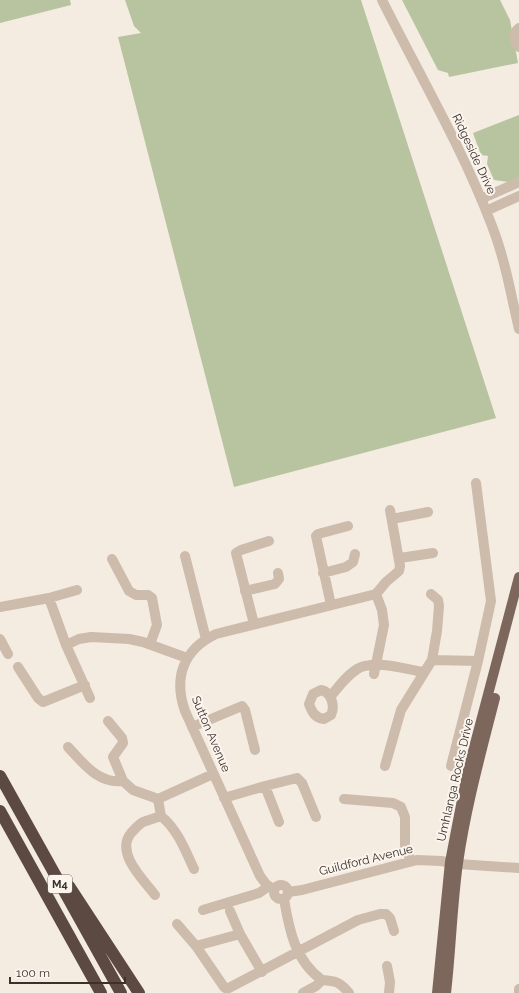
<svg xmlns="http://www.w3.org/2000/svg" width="519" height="993" font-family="Raleway,sans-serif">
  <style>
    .green { fill: #b8c4a0 }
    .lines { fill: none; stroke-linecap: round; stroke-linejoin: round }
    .minor { stroke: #cdbbac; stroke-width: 10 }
    .major { stroke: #7d675c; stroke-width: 10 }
    .highway { stroke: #5c4a42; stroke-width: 12 }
    .labels { text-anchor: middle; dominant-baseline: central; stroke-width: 4; stroke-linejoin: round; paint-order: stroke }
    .shield { fill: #fbf5ee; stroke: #756b66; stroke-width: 1 }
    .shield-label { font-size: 11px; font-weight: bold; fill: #3b302b }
    .street-label { font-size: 12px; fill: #3b302b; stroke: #fbf5ee }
  </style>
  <rect width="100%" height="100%" fill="#f4ebe1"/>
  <path class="green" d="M0,0h70l1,5 -71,18z
    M125,0h236l135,418 -262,69 -116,-450 23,-4 -7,-7z
    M402,0h98l10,20 8,43 -69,14 -1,-4 -10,-3z
    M519,115v64l-10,3 -15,-2 -7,-16 1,-8 -7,-1 -8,-22z"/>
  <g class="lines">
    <path class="minor" d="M382,0c37,74 81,149 110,226 13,33 19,69 27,103
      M519,28l-3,3 -2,7 5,9
      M481,199l38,-17
      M486,211l33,-15
      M392,519l36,-7
      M185,556l21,83
      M400,558l33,-5
      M112,559l17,32 7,4h12l4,3 5,27 -7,19
      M323,573l23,-6 7,-5 2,-8
      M245,591l30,-7 4,-5 -1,-6
      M376,594l10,-12 13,-11 1,-5 -10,-56
      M49,598l17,47 24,53
      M331,605l-15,-69 2,-2 30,-8
      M0,607l49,-9 28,-8
      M254,624l-18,-71 5,-3 28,-9
      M0,639l8,15
      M66,645l13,-6 12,-2 38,2 14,3 44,16
      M432,660l46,1
      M18,667l20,31 5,4 42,-17
      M374,674l10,-49 -2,-15 -6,-16
      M321,690c11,2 14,17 10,25l-7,4c-9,-1 -12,-7 -15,-15l4,-10z
      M331,696c8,-10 17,-22 28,-28 17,-8 46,1 64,4
      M108,721l14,17 1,5 -10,14 10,24 10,9 25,9 55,-25
      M192,727l50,-21 3,4 10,40
      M68,747c15,16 30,37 55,34
      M385,766l16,-56 31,-50 5,-29 2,-25 -1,-6 -7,-6
      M451,766l27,-105 13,-60 -15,-118
      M265,786l14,36
      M224,798l41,-12 32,-8 5,5 14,34
      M158,799l3,17c17,14 24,34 33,53
      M344,799l49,4 8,4 4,10v31l6,13
      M274 892a7 7 0 1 1 14 0a7 7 0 1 1-14 0Z
      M274,890l-8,-6 -6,-8 -75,-165c-12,-34 -1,-62 31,-77l160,-40
      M288,892l14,-2 115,-30 24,1 17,3 61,4
      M155,895c-12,-16 -40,-42 -24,-62 4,-4 7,-8 12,-11 6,-2 12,-4 18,-6
      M284,899c5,30 11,62 38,81
      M203,910l56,-17 10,-7
      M230,911l10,23 22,38
      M177,924l19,22 28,41 3,2 131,-69 22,-6h6l4,4 4,13
      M196,946l44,-12
      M387,966l3,16 -1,11
      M303,993l13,-7 6,-6c14,1 18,2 27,13
      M519,993v-4"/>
    <path class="major" d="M437,993l13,-131 17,-88 52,-197
      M446,993c5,-43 6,-87 12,-130 8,-56 23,-110 37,-165"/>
    <path class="highway" d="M0,776l121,217
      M0,811l101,182
      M69,886l70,107"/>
  </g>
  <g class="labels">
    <rect class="shield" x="48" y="875" width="24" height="18" rx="3"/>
    <g class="shield-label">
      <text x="60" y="884">M4</text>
    </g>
    <g class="street-label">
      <text transform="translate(474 154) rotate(65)">Ridgeside Drive</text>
      <text transform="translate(211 734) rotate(67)">Sutton Avenue</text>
      <text transform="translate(455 780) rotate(-77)">Umhlanga Rocks Drive</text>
      <text transform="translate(366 860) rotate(-14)">Guildford Avenue</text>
    </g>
  </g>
  <path d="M10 977v6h115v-6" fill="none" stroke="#3b302b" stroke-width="2"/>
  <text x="16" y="977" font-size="12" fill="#3b302b" stroke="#fbf5ee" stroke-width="3" paint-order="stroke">100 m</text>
</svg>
